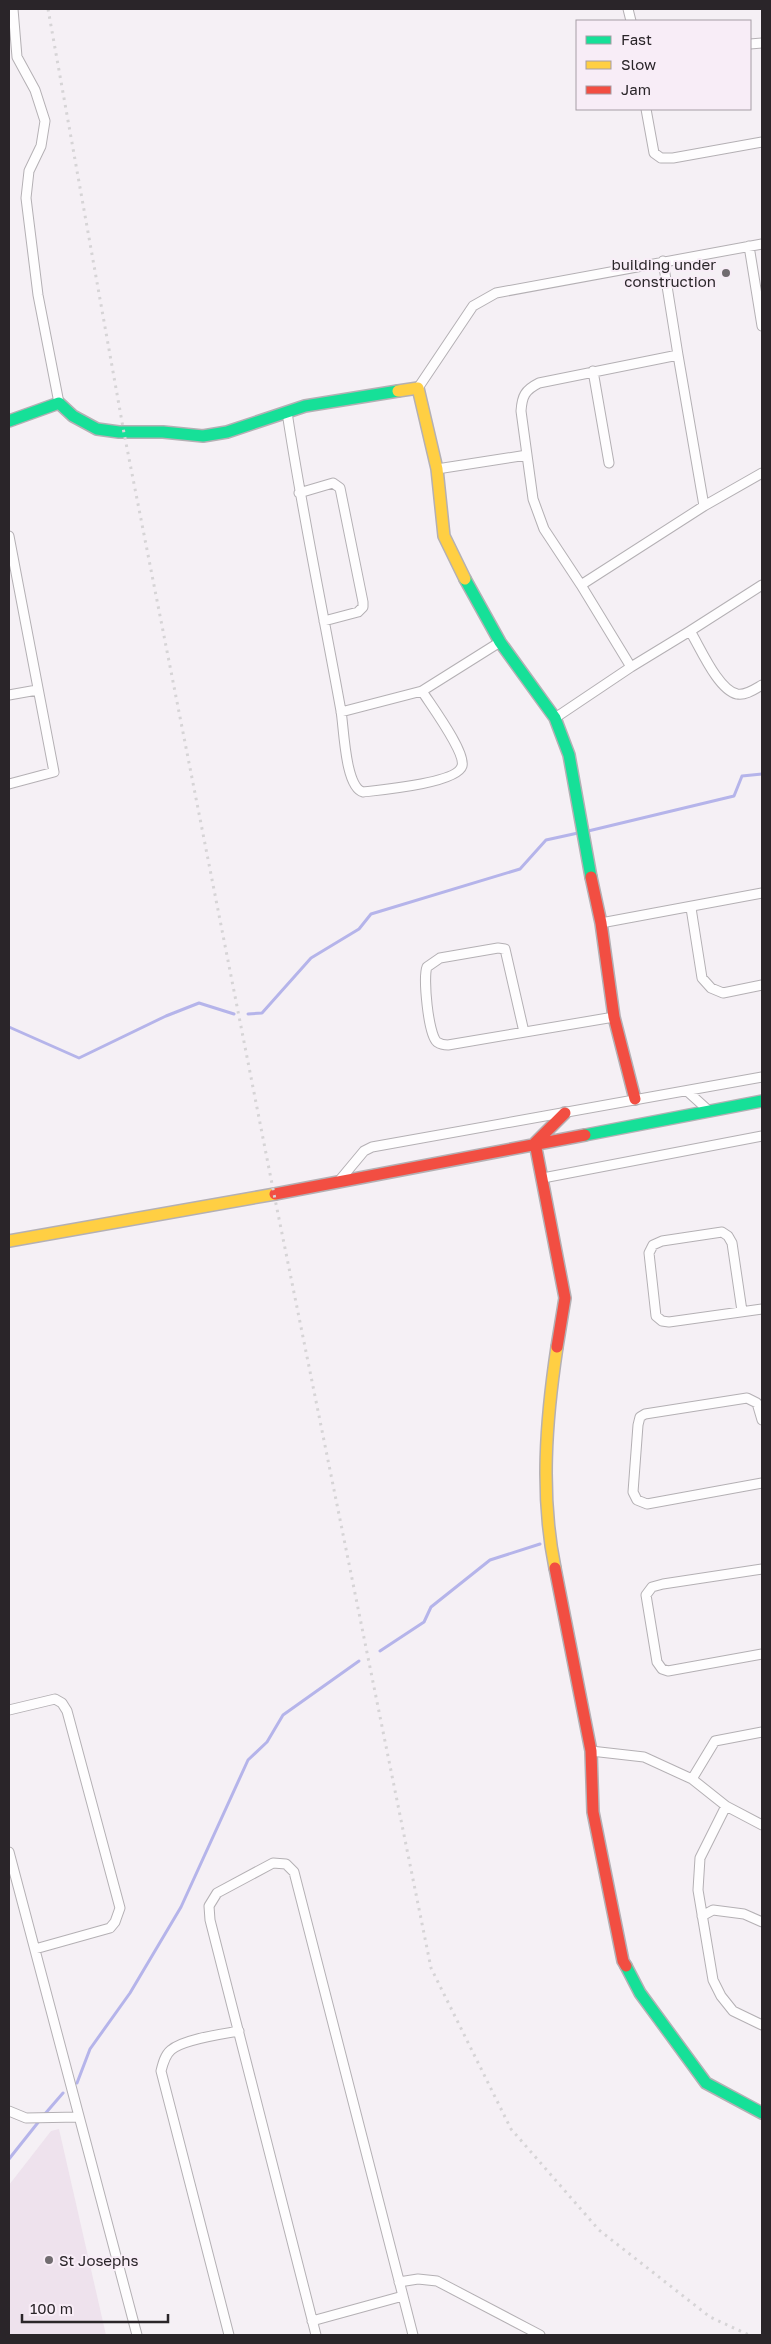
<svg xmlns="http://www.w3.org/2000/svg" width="771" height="2344" font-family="'Golos Text',sans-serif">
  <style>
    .built { fill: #eee2ed }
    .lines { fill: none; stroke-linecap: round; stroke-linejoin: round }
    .stream { stroke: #b5b4ea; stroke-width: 3 }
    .street-casing { stroke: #b4b0b4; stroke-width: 11 }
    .fast-casing { stroke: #b4b0b4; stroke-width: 14 }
    .slow-casing { stroke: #b4b0b4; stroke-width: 14 }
    .jam-casing { stroke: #b4b0b4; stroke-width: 14 }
    .street { stroke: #fefdfe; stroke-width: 9 }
    .fast { stroke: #16e098; stroke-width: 11 }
    .slow { stroke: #ffcf43; stroke-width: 11 }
    .jam { stroke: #f24e42; stroke-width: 11 }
    .rail { stroke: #d6d4d6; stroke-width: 3; stroke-dasharray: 2.5 5; stroke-linecap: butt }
    .poi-dot { fill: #716c70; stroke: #f8edf7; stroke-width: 2 }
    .labels { text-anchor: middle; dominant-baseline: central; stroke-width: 4; stroke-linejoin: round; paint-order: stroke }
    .poi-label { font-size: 15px; fill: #2a2529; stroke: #f8edf7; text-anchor: end }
  </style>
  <rect width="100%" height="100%" fill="#f5f0f5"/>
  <path class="built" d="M59,2129l47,206h-97v-150l42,-54z"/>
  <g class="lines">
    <path class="stream" d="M584,832l150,-36 8,-20 20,-2
      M248,1014l14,-1 49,-55 48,-29 12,-15 149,-45 26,-29 32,-7
      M9,1027l70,31 87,-42 33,-13 35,11
      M380,1651l44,-29 7,-15 59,-47 50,-16
      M77,2083l13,-34 40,-56 51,-86 67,-147 19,-18 16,-27 76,-54
      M44,2115l19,-22
      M9,2159l31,-39"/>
    <g class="street-casing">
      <path id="street" d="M13,9l4,48 18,33 10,31 -4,25 -12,25 -3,27 12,97 21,108
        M628,9l3,12
        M750,44l12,-1
        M646,109l8,44 7,5h12l89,-16
        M749,246l13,80
        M678,355l26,151
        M593,371l16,92
        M418,388l55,-82 23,-13 266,-49
        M287,412c15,100 36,199 54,299 3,17 4,76 22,81 17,-2 94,-9 99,-26 4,-14 -32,-62 -40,-75l78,-49
        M437,469l90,-14
        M299,493l34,-10 7,5 23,114v5l-5,5 -34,9
        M9,536l45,236 -45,12
        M581,585l-37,-56 -11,-30 -12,-88c1,-15 4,-21 18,-28l139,-28 -15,-94
        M762,585l-72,46c10,16 28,59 47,63 8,2 18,-5 25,-9
        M631,667l-50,-82 123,-79 58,-33
        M9,695l28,-5
        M341,712l81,-21
        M555,718l76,-51 59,-36
        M691,908l11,70 9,10 12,5 39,-8
        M601,923l161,-30
        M524,1032l-19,-83 -7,-1 -58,10 -13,9c-4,10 1,67 10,75 3,2 7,3 11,3l166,-28
        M687,1091l21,19
        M543,1178l219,-42
        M339,1181l25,-30 8,-4 390,-70
        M742,1311l-10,-68 -4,-7 -6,-4 -60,9 -9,4 -4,8 7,63 6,5 7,1 93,-13
        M762,1420l-5,-17 -10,-5 -102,16 -5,3 -2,8 -5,67 4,8 10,4 115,-21
        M762,1569l-99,15 -11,3 -6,8 11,67 5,7 6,2 94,-17
        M9,1710l46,-11 7,4 5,8 53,197 -5,14 -5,6 -75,21
        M591,1751l53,6 48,22 34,27 36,19
        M692,1779l23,-38 47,-9
        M726,1806l-26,52 -2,32 15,90 8,16 12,15 29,14
        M9,1852l128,483
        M702,1916l11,-6 31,4 18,8
        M9,2111l17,7 53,-1
        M399,2282l19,-3 19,2 103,54
        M312,2321l91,-25
        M229,2335l-68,-264c2,-8 4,-16 10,-21 12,-11 52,-16 68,-19
        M316,2335l-106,-415 -1,-14 8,-13 56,-30 13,1 8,8 119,463"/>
    </g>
    <g class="fast-casing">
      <path id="fast" d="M9,421l50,-18 14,13 24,13 22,3h44l40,4 24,-4 78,-26 93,-15
        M465,579l35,63 55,76 14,37 22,122
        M585,1135l177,-34
        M626,1966l14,27 66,90 56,30"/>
    </g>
    <g class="slow-casing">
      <path id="slow" d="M398,391l20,-3 19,81 7,67 21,43
        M9,1241l266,-47
        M555,1568c-15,-73 -9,-148 2,-221"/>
    </g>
    <g class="jam-casing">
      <path id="jam" d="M591,877l10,46 13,94 21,82
        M275,1194l310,-59
        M557,1347l8,-49 -30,-155 30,-30
        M555,1568l36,183 2,61 30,149 3,5"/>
    </g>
    <use href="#street" class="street"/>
    <use href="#fast" class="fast"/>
    <use href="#slow" class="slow"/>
    <use href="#jam" class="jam"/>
    <path class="rail" d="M48,9l76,424 150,761 157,774 80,161 88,101 111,87 39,18"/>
  </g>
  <g class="poi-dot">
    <circle cx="726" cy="273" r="5"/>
    <circle cx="49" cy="2260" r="5"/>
  </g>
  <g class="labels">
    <g class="poi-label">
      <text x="716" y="264">building under<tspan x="716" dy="17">construction</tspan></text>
      <text x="59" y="2260" text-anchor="start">St Josephs</text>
    </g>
  </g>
  <rect width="771" height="2344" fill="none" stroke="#2a2529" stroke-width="20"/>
  <rect x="576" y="20" width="175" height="90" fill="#f8edf7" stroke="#a69da5"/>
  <rect x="586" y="36" width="25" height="8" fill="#16e098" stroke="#a69da5"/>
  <text x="621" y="45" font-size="15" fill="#2a2529">Fast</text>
  <rect x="586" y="61" width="25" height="8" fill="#ffcf43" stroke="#a69da5"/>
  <text x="621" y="70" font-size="15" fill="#2a2529">Slow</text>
  <rect x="586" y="86" width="25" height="8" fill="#f24e42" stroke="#a69da5"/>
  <text x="621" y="95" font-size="15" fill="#2a2529">Jam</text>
  <path d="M22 2314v8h146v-8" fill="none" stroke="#2a2529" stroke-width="2.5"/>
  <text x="30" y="2314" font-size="15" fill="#2a2529" stroke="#f8edf7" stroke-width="4" paint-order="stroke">100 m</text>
</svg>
